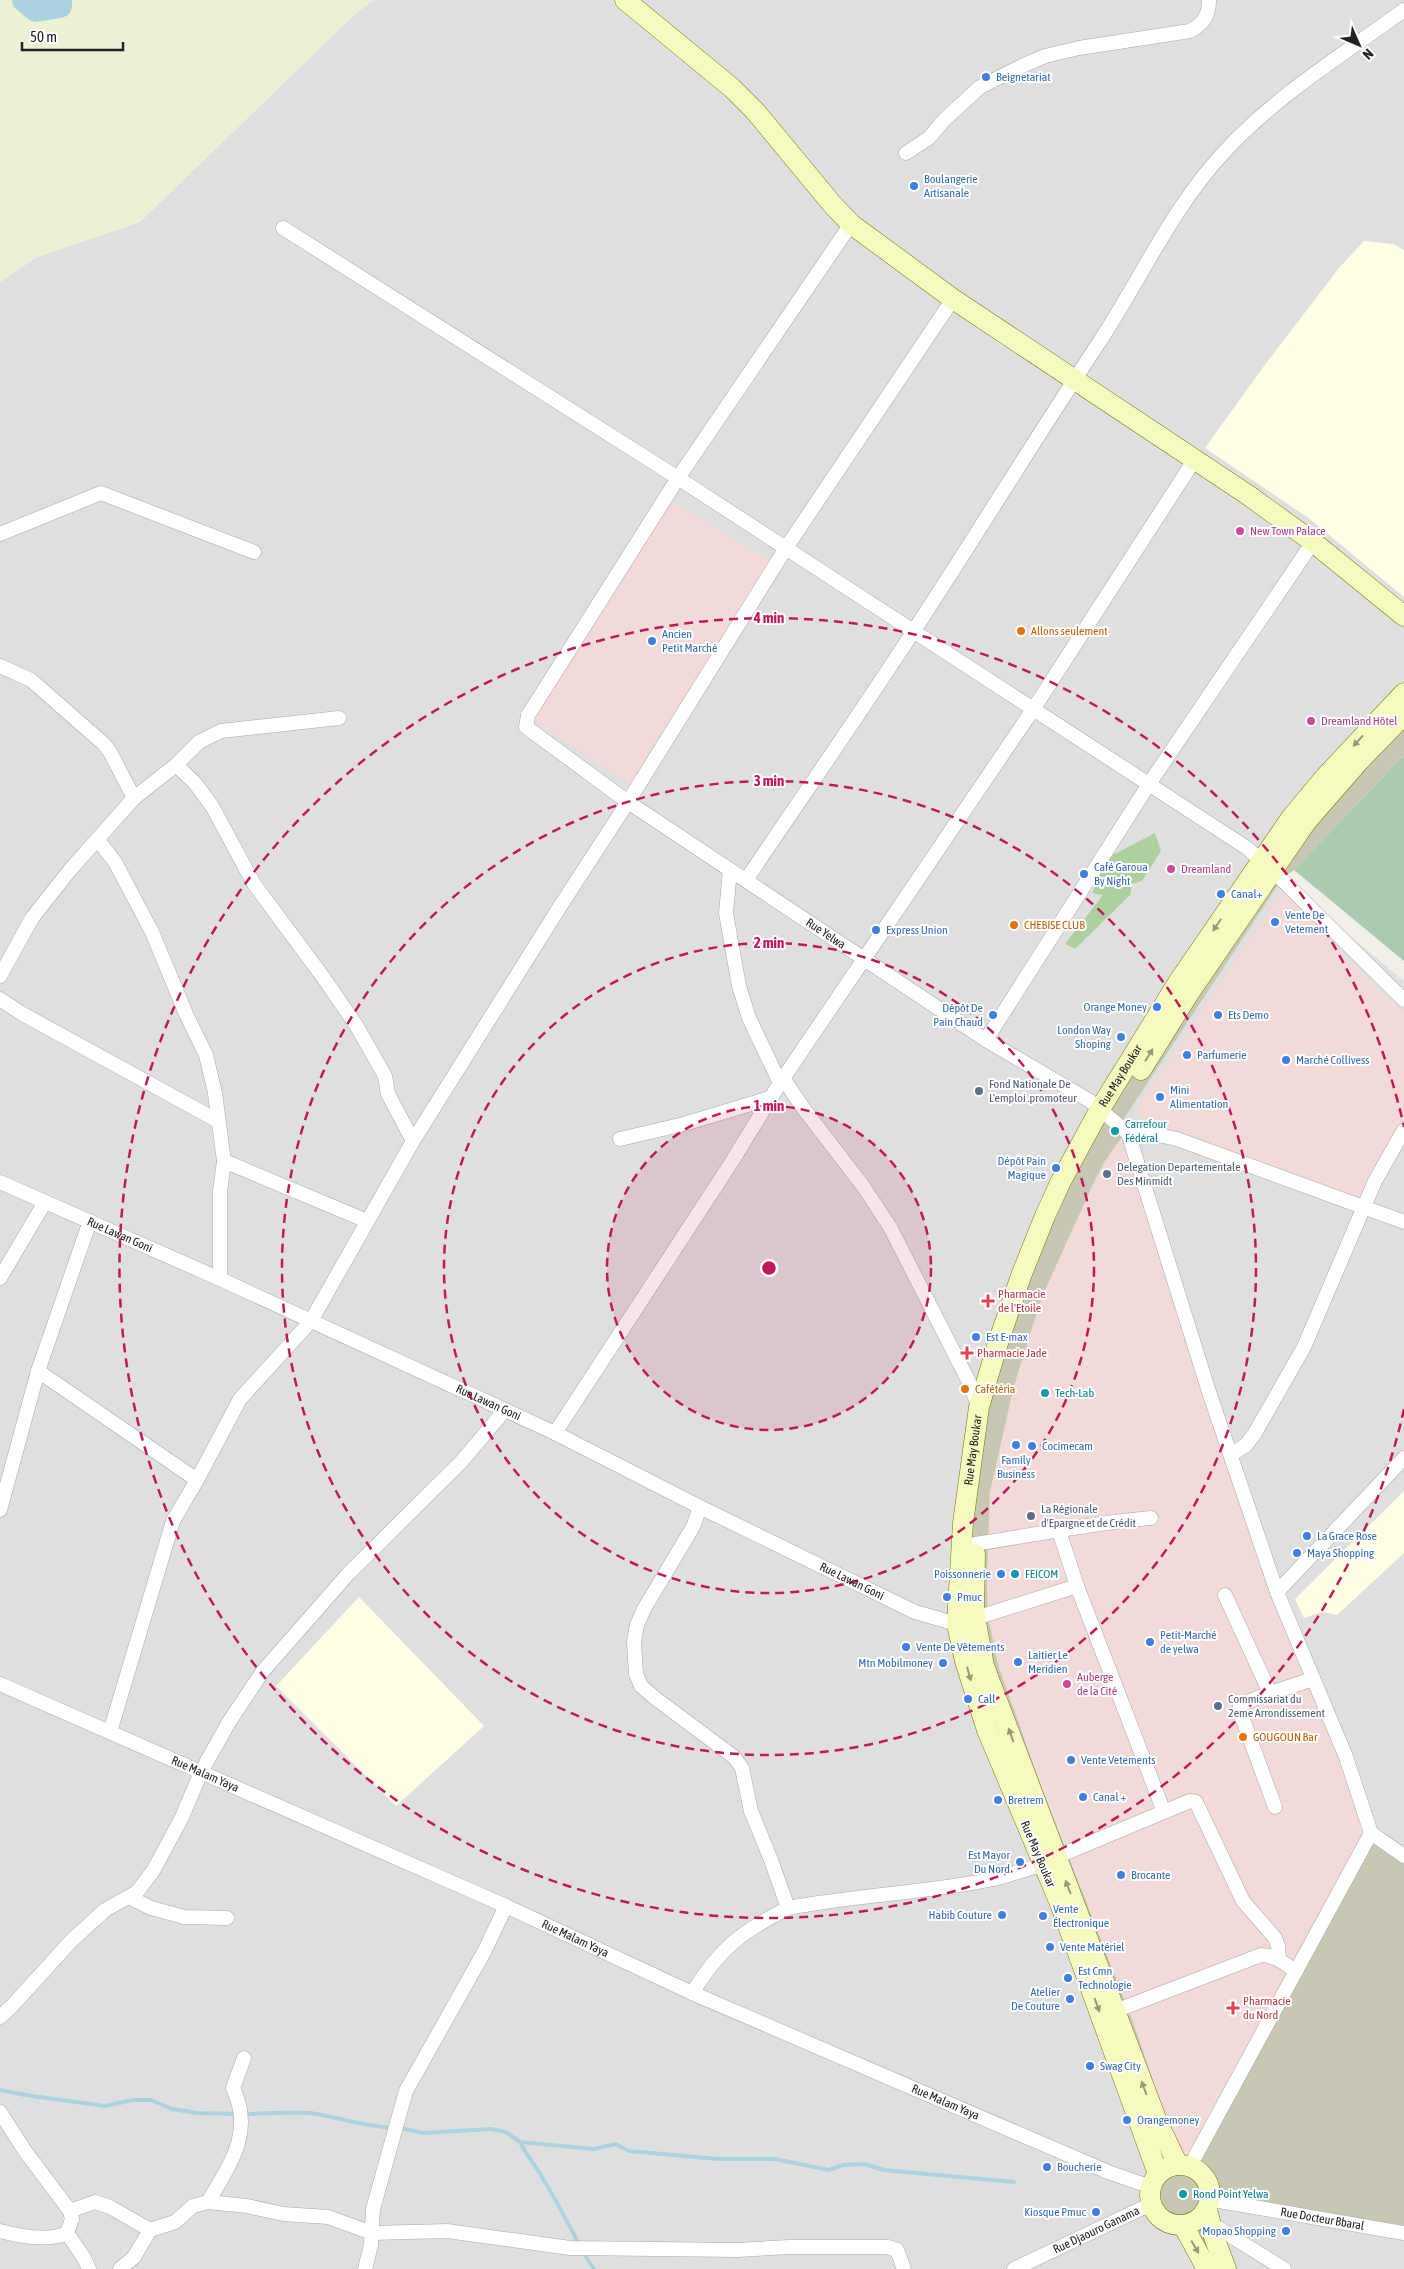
<svg xmlns="http://www.w3.org/2000/svg" width="1404" height="2269" font-family="'Asap Condensed',sans-serif">
  <style>
    .residential { fill: #e0dfdf }
    .commercial { fill: #f2dad9 }
    .education { fill: #ffffe5 }
    .construction { fill: #c7c7b4 }
    .farmland { fill: #eef0d5 }
    .forest { fill: #add19e }
    .cemetery { fill: #aacbaf }
    .lines { fill: none; stroke-linecap: round; stroke-linejoin: round }
    .stream { stroke: #aad3df; stroke-width: 4 }
    .river { stroke: #aad3df; stroke-width: 24 }
    .street-casing { stroke: #a9a9a9; stroke-width: 15 }
    .secondary-casing { stroke: #707d05; stroke-width: 21 }
    .street { stroke: #fff; stroke-width: 14 }
    .secondary { stroke: #f7fabf; stroke-width: 20 }
    .oneway { fill: #979978 }
    .ring { fill: none; stroke: #c2185b; stroke-width: 2.5; stroke-dasharray: 9 6 }
    .shop-dot { fill: #3f7fe0; stroke: #fff; stroke-width: 2 }
    .hotel-dot { fill: #d1479c; stroke: #fff; stroke-width: 2 }
    .food-dot { fill: #e8710a; stroke: #fff; stroke-width: 2 }
    .service-dot { fill: #5c6f8a; stroke: #fff; stroke-width: 2 }
    .culture-dot { fill: #0f9aa8; stroke: #fff; stroke-width: 2 }
    .health-dot { fill: #e0444e; stroke: #fff; stroke-width: 2 }
    .labels { text-anchor: middle; dominant-baseline: central; stroke-width: 4; stroke-linejoin: round; paint-order: stroke }
    .shop-label { font-size: 12px; fill: #366cbe; stroke: #fff; text-anchor: start }
    .hotel-label { font-size: 12px; fill: #b23c85; stroke: #fff; text-anchor: start }
    .food-label { font-size: 12px; fill: #c56008; stroke: #fff; text-anchor: start }
    .street-label { font-size: 12px; fill: #222; stroke: #fff }
    .service-label { font-size: 12px; fill: #4e5e75; stroke: #fff; text-anchor: start }
    .culture-label { font-size: 12px; fill: #0d838f; stroke: #fff; text-anchor: start }
    .health-label { font-size: 12px; fill: #be3a42; stroke: #fff; text-anchor: start }
    .centre { fill: #c2185b; stroke: #fff; stroke-width: 2.5 }
    .ring-label { font-size: 15px; text-anchor: middle; font-weight: bold; fill: #c2185b; stroke: #fff; stroke-width: 4; stroke-linejoin: round; paint-order: stroke }
  </style>
  <rect width="100%" height="100%" fill="#f2efe9"/>
  <path class="residential" d="M373,0h1031v686l-347,492 -98,446 191,530 3,63 12,11 13,3 23,38h-1201v-1987l37,-25 103,-35 215,-208z
    M1282,879l122,102v872l-32,-20 -22,-78 -65,-166 -167,-463z
    M1214,2207l190,28v34h-172z"/>
  <path class="commercial" d="M670,501l101,61 -140,222 -98,-65z
    M1281,894h6l69,73 48,46v109l-44,75 -110,-37 -110,-42 -3,-10z
    M1122,1137l163,452 65,166 22,78 -178,328 -14,-3 -47,-136 -120,-313 -14,-41 -11,-51 -1,-35 3,-90 24,-106 28,-89 53,-117 10,-19z"/>
  <path class="education" d="M1364,241l29,3 11,6v347l-94,-78 -105,-71 59,-82 75,-98z
    M1404,1491v62l-67,62 -15,-3 -18,6 -9,-19z
    M359,1597l125,129 -88,80 -120,-120z"/>
  <path class="construction" d="M1404,686v69l-110,115 -12,9 -163,247 3,11 -17,24 -10,19 -53,117 -28,89 -24,106 -3,89 1,36 11,51 41,114 93,240 47,136 13,3 179,-328 32,20v382l-190,-28 18,62 -54,-38 -12,-3 -13,-11 -5,-11 -1,-21 6,-8 -194,-553 15,-215 83,-231z"/>
  <path class="farmland" d="M0,0h373l-18,14 -215,208 -103,35 -37,25z"/>
  <path class="forest" d="M1155,833l6,18 -19,30 -10,3 -2,11 -55,54 -10,-5 38,-49 -11,-2 17,-36z"/>
  <path class="cemetery" d="M1404,755v206l-110,-91z"/>
  <g class="lines">
    <path class="stream" d="M0,2090l25,5 80,11 28,-6h18l21,9 25,4 40,1
      M244,2114c21,0 44,-3 66,-1 28,4 54,13 83,15
      M400,2128l23,5 68,-4 15,3 14,10 74,7 21,-5 14,7 89,8h57l54,11 14,-5 21,-1 20,6 130,12
      M520,2142c5,11 11,18 17,27 15,23 30,52 43,77
      M583,2252l11,17"/>
    <path class="river" d="M24,0l12,10 24,-4v-6"/>
    <g class="street-casing">
      <g id="street">
        <path d="M906,153l23,-15 15,-18 36,-33 42,-21 23,-10 34,-8 111,-17c13,-7 19,-15 19,-31"/>
        <path id="s1" d="M851,224l-173,254 -144,228 -6,9 -2,12 102,75 358,238 104,61 38,32"/>
        <path d="M283,228l395,250 569,370 26,23 131,129"/>
        <path d="M0,534l101,-41 153,59"/>
        <path d="M0,666l31,14 73,64 6,8 24,46 -64,72 -38,48 -32,58"/>
        <path d="M339,718l-118,13 -22,11 -23,23 19,18 17,23 42,78 69,93 33,48 29,51 3,18 25,47"/>
        <path d="M134,798l42,-33"/>
        <path d="M98,840l17,22 37,70 34,82 20,41 9,38 9,68 -4,31v87"/>
        <path d="M730,870l-4,43 13,73 10,32 31,65"/>
        <path d="M746,880c56,-83 113,-165 167,-248 63,-96 122,-193 185,-288 43,-65 74,-137 128,-194 51,-55 118,-96 178,-140"/>
        <path d="M0,999l21,14 197,108"/>
        <path d="M986,1040l163,-256 164,-242"/>
        <path d="M783,1078l20,30 60,78 27,41 78,153 11,27"/>
        <path d="M1128,1133l81,259 68,200 69,165 25,76 33,23"/>
        <path d="M1128,1133l25,1 24,5 227,83"/>
        <path d="M620,1139l64,-15 86,-26"/>
        <path d="M224,1161l143,60"/>
        <path id="s2" d="M0,1182l220,97 335,154 145,74 215,105 42,12 120,-38"/>
        <path d="M0,1278l45,-76"/>
        <path d="M38,1371l159,109"/>
        <path d="M555,1433l176,-270 49,-80 254,-375 161,-249"/>
        <path d="M1232,1454l14,-9 9,-12 49,-86 71,-166 29,-51"/>
        <path d="M0,1510l38,-139 52,-150"/>
        <path d="M1059,1531l18,55 87,226"/>
        <path d="M975,1544c59,-9 117,-21 176,-26"/>
        <path d="M1277,1592l127,-134"/>
        <path d="M1225,1595l45,98 43,-14"/>
        <path id="s3" d="M0,1684l506,222 186,87 416,179 43,15"/>
        <path d="M1270,1693l-28,11 -3,5 36,98"/>
        <path d="M110,1732l63,-211 24,-41 43,-81 71,-78 102,-180 146,-233 69,-106 158,-254 167,-249"/>
        <path d="M1056,1857l134,-56 6,1 47,99 32,37 3,8 1,14"/>
        <path d="M129,1897l22,11 33,9 43,1"/>
        <path d="M788,1908c68,-13 138,-15 206,-29 16,-4 32,-10 48,-14"/>
        <path d="M692,1993c28,-45 49,-61 96,-85l-17,-48 -20,-49 -9,-43 -8,-11 -79,-59 -14,-12 -5,-12 -2,-32 3,-17 7,-16 49,-82 7,-20"/>
        <path d="M1115,2011l146,-56c14,0 24,9 35,16"/>
        <path d="M0,2017l12,-11 59,-65 34,-31 32,-18 16,-21 13,-24 16,-30 19,-45 28,-50 34,-51 85,-97 113,-112 44,-52"/>
        <path d="M244,2058l-11,30c21,45 -3,76 -25,114l39,4 36,8 45,3 44,16 75,-2 123,17 168,2 51,-3h99l9,3 7,19"/>
        <path d="M0,2112l25,39 45,60 2,8 -5,14 17,25 5,11"/>
        <path d="M1190,2166l181,-333"/>
        <path id="s4" d="M1210,2201h9l185,32"/>
        <path d="M70,2211l25,-9 15,5 40,23 -16,27 -14,12"/>
        <path d="M1210,2223l74,46"/>
        <path d="M150,2230l25,-8 18,-16 15,-4"/>
        <path d="M0,2231c19,5 48,11 67,2"/>
        <path d="M365,2269l6,-24 2,-36 33,-118 78,-139 22,-46"/>
        <path id="s5" d="M1014,2269l137,-65"/>
      </g>
    </g>
    <g class="secondary-casing">
      <g id="secondary">
        <path d="M625,0l107,88 23,23 77,93 19,20 102,75 295,196 65,47 91,74"/>
        <path d="M1141,1070l48,-77 117,-171 54,-62 44,-45"/>
        <path d="M975,1554l-1,57 10,55 173,455 21,44"/>
        <circle cx="1180" cy="2195" r="30"/>
        <path id="s6" d="M1158,2174l-97,-268 -74,-176 -22,-69 -8,-37 6,-101 16,-116 19,-64 23,-67 24,-60 16,-35 39,-72 79,-128 112,-163 35,-42 78,-83"/>
        <path d="M1207,2209l6,25 13,35"/>
        <path d="M1183,2225l24,44"/>
      </g>
    </g>
    <use href="#street" class="street"/>
    <use href="#secondary" class="secondary"/>
  </g>
  <defs><path id="oneway-solid" d="M-6-.8H1V-3.2L6.5 0L1 3.2V.8H-6Z" transform="scale(1.25)"/></defs>
  <g class="oneway">
    <use href="#oneway-solid" transform="translate(1358 741) rotate(132)"/>
    <use href="#oneway-solid" transform="translate(1217 925) rotate(124)"/>
    <use href="#oneway-solid" transform="translate(1149 1055) rotate(-58)"/>
    <use href="#oneway-solid" transform="translate(969 1674) rotate(75)"/>
    <use href="#oneway-solid" transform="translate(1011 1735) rotate(-109)"/>
    <use href="#oneway-solid" transform="translate(1068 1887) rotate(-111)"/>
    <use href="#oneway-solid" transform="translate(1097 2005) rotate(70)"/>
    <use href="#oneway-solid" transform="translate(1144 2088) rotate(-111)"/>
    <use href="#oneway-solid" transform="translate(1195 2247) rotate(60)"/>
  </g>
  <circle cx="769" cy="1268" r="162" fill="#c2185b" fill-opacity=".12"/>
  <g class="ring">
    <circle cx="769" cy="1268" r="162"/>
    <circle cx="769" cy="1268" r="325"/>
    <circle cx="769" cy="1268" r="487"/>
    <path d="M1404 1409A650 650 0 1 1 1404 1127"/>
  </g>
  <g class="shop-dot">
    <circle cx="986" cy="77" r="5"/>
    <circle cx="914" cy="186" r="5"/>
    <circle cx="652" cy="641" r="5"/>
    <circle cx="1084" cy="874" r="5"/>
    <circle cx="1221" cy="894" r="5"/>
    <circle cx="1275" cy="922" r="5"/>
    <circle cx="876" cy="930" r="5"/>
    <circle cx="1157" cy="1007" r="5"/>
    <circle cx="993" cy="1015" r="5"/>
    <circle cx="1218" cy="1015" r="5"/>
    <circle cx="1121" cy="1037" r="5"/>
    <circle cx="1187" cy="1055" r="5"/>
    <circle cx="1286" cy="1060" r="5"/>
    <circle cx="1160" cy="1097" r="5"/>
    <circle cx="1056" cy="1168" r="5"/>
    <circle cx="976" cy="1337" r="5"/>
    <circle cx="1016" cy="1445" r="5"/>
    <circle cx="1032" cy="1446" r="5"/>
    <circle cx="1307" cy="1536" r="5"/>
    <circle cx="1297" cy="1553" r="5"/>
    <circle cx="1001" cy="1574" r="5"/>
    <circle cx="947" cy="1597" r="5"/>
    <circle cx="1150" cy="1642" r="5"/>
    <circle cx="906" cy="1647" r="5"/>
    <circle cx="1018" cy="1662" r="5"/>
    <circle cx="943" cy="1663" r="5"/>
    <circle cx="968" cy="1699" r="5"/>
    <circle cx="1071" cy="1760" r="5"/>
    <circle cx="1083" cy="1797" r="5"/>
    <circle cx="998" cy="1800" r="5"/>
    <circle cx="1020" cy="1862" r="5"/>
    <circle cx="1121" cy="1875" r="5"/>
    <circle cx="1002" cy="1915" r="5"/>
    <circle cx="1043" cy="1916" r="5"/>
    <circle cx="1050" cy="1947" r="5"/>
    <circle cx="1068" cy="1978" r="5"/>
    <circle cx="1070" cy="1999" r="5"/>
    <circle cx="1090" cy="2066" r="5"/>
    <circle cx="1127" cy="2120" r="5"/>
    <circle cx="1047" cy="2167" r="5"/>
    <circle cx="1096" cy="2212" r="5"/>
    <circle cx="1286" cy="2231" r="5"/>
  </g>
  <g class="hotel-dot">
    <circle cx="1240" cy="531" r="5"/>
    <circle cx="1311" cy="721" r="5"/>
    <circle cx="1171" cy="869" r="5"/>
    <circle cx="1067" cy="1684" r="5"/>
  </g>
  <g class="food-dot">
    <circle cx="1021" cy="631" r="5"/>
    <circle cx="1014" cy="925" r="5"/>
    <circle cx="965" cy="1389" r="5"/>
    <circle cx="1243" cy="1737" r="5"/>
  </g>
  <g class="service-dot">
    <circle cx="979" cy="1091" r="5"/>
    <circle cx="1107" cy="1174" r="5"/>
    <circle cx="1031" cy="1516" r="5"/>
    <circle cx="1218" cy="1706" r="5"/>
  </g>
  <g class="culture-dot">
    <circle cx="1115" cy="1131" r="5"/>
    <circle cx="1045" cy="1393" r="5"/>
    <circle cx="1015" cy="1574" r="5"/>
    <circle cx="1183" cy="2194" r="5"/>
  </g>
  <g class="health-dot">
    <path d="M985.5 1293.5h5v5h5v5h-5v5h-5v-5h-5v-5h5z"/>
    <path d="M964.5 1345.5h5v5h5v5h-5v5h-5v-5h-5v-5h5z"/>
    <path d="M1230.5 2000.5h5v5h5v5h-5v5h-5v-5h-5v-5h5z"/>
  </g>
  <g class="labels">
    <g class="shop-label">
      <text x="996" y="77">Beignetariat</text>
      <text x="924" y="179">Boulangerie<tspan x="924" dy="14">Artisanale</tspan></text>
      <text x="662" y="634">Ancien<tspan x="662" dy="14">Petit Marché</tspan></text>
      <text x="1094" y="867">Café Garoua<tspan x="1094" dy="14">By Night</tspan></text>
      <text x="1231" y="894">Canal+</text>
      <text x="1285" y="915">Vente De<tspan x="1285" dy="14">Vetement</tspan></text>
      <text x="886" y="930">Express Union</text>
      <text x="1147" y="1007" text-anchor="end">Orange Money</text>
      <text x="983" y="1008" text-anchor="end">Dépôt De<tspan x="983" dy="14">Pain Chaud</tspan></text>
      <text x="1228" y="1015">Ets Demo</text>
      <text x="1111" y="1030" text-anchor="end">London Way<tspan x="1111" dy="14">Shoping</tspan></text>
      <text x="1197" y="1055">Parfumerie</text>
      <text x="1296" y="1060">Marché Collivess</text>
      <text x="1170" y="1090">Mini<tspan x="1170" dy="14">Alimentation</tspan></text>
      <text x="1046" y="1161" text-anchor="end">Dépôt Pain<tspan x="1046" dy="14">Magique</tspan></text>
      <text x="986" y="1337">Est E-max</text>
      <text x="1042" y="1446">Cocimecam</text>
      <text x="1016" y="1460" text-anchor="middle">Family<tspan x="1016" dy="14">Business</tspan></text>
      <text x="1317" y="1536">La Grace Rose</text>
      <text x="1307" y="1553">Maya Shopping</text>
      <text x="991" y="1574" text-anchor="end">Poissonnerie</text>
      <text x="957" y="1597">Pmuc</text>
      <text x="1160" y="1635">Petit-Marché<tspan x="1160" dy="14">de yelwa</tspan></text>
      <text x="916" y="1647">Vente De Vêtements</text>
      <text x="1028" y="1655">Laitier Le<tspan x="1028" dy="14">Meridien</tspan></text>
      <text x="933" y="1663" text-anchor="end">Mtn Mobilmoney</text>
      <text x="978" y="1699">Call</text>
      <text x="1081" y="1760">Vente Vetements</text>
      <text x="1093" y="1797">Canal +</text>
      <text x="1008" y="1800">Bretrem</text>
      <text x="1010" y="1855" text-anchor="end">Est Mayor<tspan x="1010" dy="14">Du Nord</tspan></text>
      <text x="1131" y="1875">Brocante</text>
      <text x="1053" y="1909">Vente<tspan x="1053" dy="14">Électronique</tspan></text>
      <text x="992" y="1915" text-anchor="end">Habib Couture</text>
      <text x="1060" y="1947">Vente Matériel</text>
      <text x="1078" y="1971">Est Cmn<tspan x="1078" dy="14">Technologie</tspan></text>
      <text x="1060" y="1992" text-anchor="end">Atelier<tspan x="1060" dy="14">De Couture</tspan></text>
      <text x="1100" y="2066">Swag City</text>
      <text x="1137" y="2120">Orangemoney</text>
      <text x="1057" y="2167">Boucherie</text>
      <text x="1086" y="2212" text-anchor="end">Kiosque Pmuc</text>
      <text x="1276" y="2231" text-anchor="end">Mopao Shopping</text>
    </g>
    <g class="hotel-label">
      <text x="1250" y="531">New Town Palace</text>
      <text x="1321" y="721">Dreamland Hôtel</text>
      <text x="1181" y="869">Dreamland</text>
      <text x="1077" y="1677">Auberge<tspan x="1077" dy="14">de la Cité</tspan></text>
    </g>
    <g class="food-label">
      <text x="1031" y="631">Allons seulement</text>
      <text x="1024" y="925">CHEBISE CLUB</text>
      <text x="975" y="1389">Cafétéria</text>
      <text x="1253" y="1737">GOUGOUN Bar</text>
    </g>
    <g class="street-label">
      <text stroke="none"><textPath href="#s1" startOffset="964">Rue Yelwa</textPath></text>
      <text stroke="none"><textPath href="#s6" startOffset="1166">Rue May Boukar</textPath></text>
      <text stroke="none"><textPath href="#s2" startOffset="131">Rue Lawan Goni</textPath></text>
      <text stroke="none"><textPath href="#s2" startOffset="536">Rue Lawan Goni</textPath></text>
      <text stroke="none"><textPath href="#s6" startOffset="761">Rue May Boukar</textPath></text>
      <text stroke="none"><textPath href="#s2" startOffset="941">Rue Lawan Goni</textPath></text>
      <text stroke="none"><textPath href="#s3" startOffset="224">Rue Malam Yaya</textPath></text>
      <text transform="translate(1038 1854) rotate(67)">Rue May Boukar</text>
      <text stroke="none"><textPath href="#s3" startOffset="629">Rue Malam Yaya</textPath></text>
      <text stroke="none"><textPath href="#s3" startOffset="1034">Rue Malam Yaya</textPath></text>
      <text stroke="none"><textPath href="#s4" startOffset="114">Rue Docteur Bbaral</textPath></text>
      <text stroke="none"><textPath href="#s5" startOffset="91">Rue Djaouro Ganama</textPath></text>
    </g>
    <g class="service-label">
      <text x="989" y="1084">Fond Nationale De<tspan x="989" dy="14">L'emploi .promoteur</tspan></text>
      <text x="1117" y="1167">Delegation Departementale<tspan x="1117" dy="14">Des Minmidt</tspan></text>
      <text x="1041" y="1509">La Régionale<tspan x="1041" dy="14">d'Epargne et de Crédit</tspan></text>
      <text x="1228" y="1699">Commissariat du<tspan x="1228" dy="14">2eme Arrondissement</tspan></text>
    </g>
    <g class="culture-label">
      <text x="1125" y="1124">Carrefour<tspan x="1125" dy="14">Fédéral</tspan></text>
      <text x="1055" y="1393">Tech-Lab</text>
      <text x="1025" y="1574">FEICOM</text>
      <text x="1193" y="2194">Rond Point Yelwa</text>
    </g>
    <g class="health-label">
      <text x="998" y="1294">Pharmacie<tspan x="998" dy="14">de l'Etoile</tspan></text>
      <text x="977" y="1353">Pharmacie Jade</text>
      <text x="1243" y="2001">Pharmacie<tspan x="1243" dy="14">du Nord</tspan></text>
    </g>
  </g>
  <circle cx="769" cy="1268" r="8" class="centre"/>
  <g class="ring-label">
    <text x="769" y="623">4 min</text>
    <text x="769" y="786">3 min</text>
    <text x="769" y="948">2 min</text>
    <text x="769" y="1111">1 min</text>
  </g>
  <g transform="translate(1359 45) rotate(135)" stroke="#ffffff" stroke-width="4" paint-order="stroke">
  <path d="M0-4L9 19L0 12L-9 19Z" fill="#222222"/>
  <text y="-8" font-size="14" font-weight="bold" text-anchor="middle" fill="#222222">N</text>
  </g>
  <path d="M22 42v8h101v-8" fill="none" stroke="#222222" stroke-width="2.5"/>
  <text x="30" y="42" font-size="15" fill="#222222" stroke="#ffffff" stroke-width="4" paint-order="stroke">50 m</text>
</svg>
